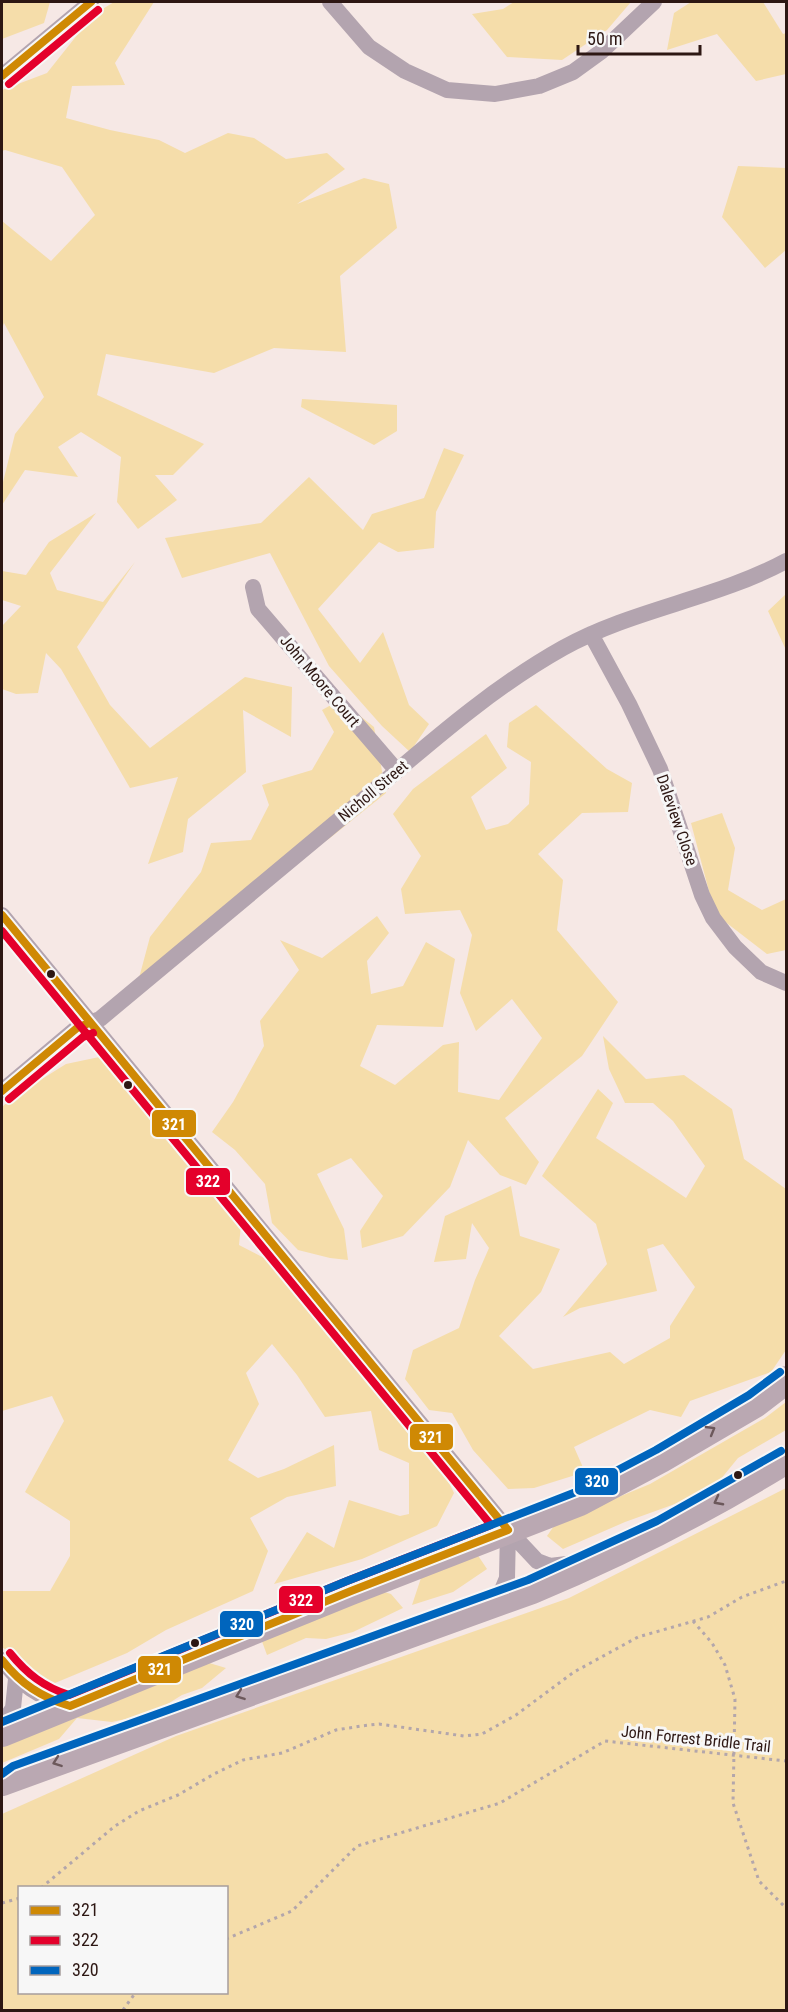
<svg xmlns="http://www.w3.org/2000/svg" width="788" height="2012" font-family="'Roboto Condensed',sans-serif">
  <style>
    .green { fill: #f5ddaa; fill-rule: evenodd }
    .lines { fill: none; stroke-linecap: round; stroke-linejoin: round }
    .path { stroke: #b3a6ab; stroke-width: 3; stroke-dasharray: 3 4.5; stroke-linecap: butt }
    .street { stroke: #b3a4af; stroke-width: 16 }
    .highway { stroke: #baa8b2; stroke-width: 28 }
    .bus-1-casing { stroke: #f7f7f7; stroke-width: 12 }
    .bus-2-casing { stroke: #f7f7f7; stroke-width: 12 }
    .bus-3-casing { stroke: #f7f7f7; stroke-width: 12 }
    .bus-1 { stroke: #cf8904; stroke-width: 8 }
    .bus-2 { stroke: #e4002b; stroke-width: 8 }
    .bus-3 { stroke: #0065bd; stroke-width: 8 }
    .oneway { stroke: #6c585b }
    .bus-dot { fill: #2d1713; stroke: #f7f7f7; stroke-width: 2 }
    .labels { text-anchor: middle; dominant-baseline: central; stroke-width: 6; stroke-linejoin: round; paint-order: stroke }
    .street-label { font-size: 16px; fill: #2d1713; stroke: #f7f7f7 }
    .line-badge { stroke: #f7f7f7; stroke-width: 2 }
    .badge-label { font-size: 16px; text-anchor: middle; font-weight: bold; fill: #fff }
  </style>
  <rect width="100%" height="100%" fill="#f6e8e5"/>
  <path class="green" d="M4,2h46l-6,21 -42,16v-34z
    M114,2h40l-39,61 10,22 -53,1 -6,32 44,12 49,10 26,13 43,-20 26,5 32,21 41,-6 18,16 -48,35 67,-26 25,6 8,44 -57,48 6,76 -72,-4 -60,25 -108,-19 -9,41 107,49 -31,31h-18l22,25 -39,29 -21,-27 4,-45 -40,-25 -23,15 20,30 -53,-7 -23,35v-19l13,-52 29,-37 -40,-74 -2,6v-108l49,40 44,-46 -33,-48 -57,-17 -3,1v-61l45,-17 46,-58z
    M514,2h117l-24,28 -45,30 -55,-3 -35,-43 31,-5z
    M691,2h72l20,32 3,-1v41l-30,7 -39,-47 -50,16 7,-37z
    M738,166l48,2v82l-21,18 -43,-51z
    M302,399l95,6v26l-23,14 -73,-38z
    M444,448l20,7 -28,57 -2,36 -36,4 -19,-10 -61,67 42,54 23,-31 26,73 20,19 -19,28 -28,-26 -53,-60 -59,-113 -88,25 -17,-40 96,-15 48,-46 54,53 9,-16 52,-16z
    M96,513l-46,60 7,17 46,12 32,-40 -58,85 33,58 40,43 95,-71 47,10 -1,50 -48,-27 3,62 -58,47 -5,33 -35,12 30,-87 -48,11 -69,-119 -15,-16 -8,40 -22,1 -14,-5v-63l19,-20 -19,-6v-29l24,4 23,-33z
    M786,594v56l-18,-39z
    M340,700l34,27 12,66 -56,45 -67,45 -128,110 15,-56 51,-65 10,-29 40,-3 18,-35 -7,-20 50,-15 22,-38 -12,-22z
    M536,705l71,64 25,14 -4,29 -46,1 -44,41 25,26 -6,50 61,72 -36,54 -77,62 34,44 -13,23 -26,-10 -32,-35 -18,47 -47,49 -41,12 -2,-17 23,-35 -32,-38 -34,16 27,55 4,31 -18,-2 -32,-8 -26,-27 -7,-39 -30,-34 -23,-18 21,-30 31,-56 -4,-25 39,-51 -19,-30 42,18 55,-42 12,17 -22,28 4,33 32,-8 23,-44 29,17 -12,68 -66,-2 -17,41 35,19 48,-40 16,-3 -1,50 41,8 43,-62 -30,-39 -36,32 -16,-38 12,-58 -12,-25 -55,4 -4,-25 20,-33 -28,-42 20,-25 73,-55 21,34 -36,29 15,33 22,-6 21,-20 2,-42 -24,-15 2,-24z
    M722,813l13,35 -7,42 34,20 24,-11v51l-19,4 -52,-40 -24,-91z
    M603,1036l43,43 38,-4 48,34 12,50 42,30v161l-15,22 -81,29 -9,16 -31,-7 -76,37 11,25 -51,16 -26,1 -35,-39 -21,-37 -23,-3 -24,-31 8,-29 46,-22 16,-48 14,-32 -17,-25 -6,36 -32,3 11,-46 66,-30 9,50 40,13 -19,43 -42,44 34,33 77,-17 14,12 46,-26v-12l25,-39 -32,-43 -16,5 10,42 -77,17 -17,9 44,-53 -11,-40 -54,-48 56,-87 15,14 -17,35 90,60 19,-32 -32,-45 -20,-18h-28l-16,-34z
    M104,1056l46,49 92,110 -3,30 33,17 72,74 84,104 26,53 -17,33 -75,33 -88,25 33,-52 27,16 15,-48 51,16 9,-2v-51l-30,-13 -8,-39 -46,6 -28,-42 -25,-31 -26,29 13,31 -31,56 30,18 26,-9 50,-24 2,41 -49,11 -37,21 18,33 -15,40 -87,39 -39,23 -84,35 -24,-29 -17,-12v-56h48l20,-35v-35l-45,-29 39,-71 -12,-25 -50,15v-304l11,-10 53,-33z
    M786,1402v28l-48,28 -27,33 -86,31 -62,27 -16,-13 9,-13 94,-39 115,-66z
    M786,1488v522h-784v-196l174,-78 393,-138zM20,1888h206v104h-206z
    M473,1548l14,21 -34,23 -41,13 11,-33z
    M378,1590l13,4 12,14 -50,24 -27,7 -20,-1 -39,17 -7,-19z
    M206,1662l20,6 -24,20 -20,7 -29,18 -41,9 -35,-4 -18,21 -57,24v-27z"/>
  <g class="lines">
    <path class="path" d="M693,1621l19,22 13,22 10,34 -2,104 26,78 27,27
      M41,1888l74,-62 24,-15 39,-16 36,-21 29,-14 39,-7 54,-23 25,-4 18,-2 85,12 18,-2 34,-19 58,-43 64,-35 70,-20 34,-20 44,-16
      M2,1903l18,-5
      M226,1939l66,-28 65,-65 143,-43 105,-62 181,20
      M123,2010l13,-18"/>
    <path class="street" d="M330,2l39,45 36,24 42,19 48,4 44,-8 34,-14 29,-21 52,-49
      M2,76l89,-74
      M253,587l5,22 139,162
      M591,634l38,70 31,65 42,126 11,23 22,29 26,25 25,11
      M2,915l506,615 29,31 13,5 25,-3
      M2,1091l75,-63 23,-9c86,-72 172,-144 258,-215 65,-55 130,-114 205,-156 70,-39 153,-49 223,-87
      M490,1601l12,-11 5,-12 1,-48
      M2,1660c20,25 35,37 67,45
      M2,1725l11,-17 3,-29"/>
    <path class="highway" d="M2,1733l349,-142 229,-89 81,-43 94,-55 31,-24
      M2,1782l530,-192c89,-37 173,-80 254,-130"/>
    <g class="bus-1-casing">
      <path id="bus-1" d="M2,76l89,-74
        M2,915l506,615 -157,61 -281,115c-29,-9 -49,-22 -68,-46
        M2,1091l75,-63 12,-5"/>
    </g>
    <g class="bus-2-casing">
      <path id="bus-2" d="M9,84l89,-74
        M2,931l489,594 -144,56 -278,114c-25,-8 -42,-21 -59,-42
        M9,1099l74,-62 10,-4"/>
    </g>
    <g class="bus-3-casing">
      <path id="bus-3" d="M2,1722l345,-141 229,-89 80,-42 93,-55 31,-23
        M2,1774l11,-8 515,-186 129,-59 124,-70"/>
    </g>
    <use href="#bus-1" class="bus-1"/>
    <use href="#bus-2" class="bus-2"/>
    <use href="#bus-3" class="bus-3"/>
  </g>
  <defs><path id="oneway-chevron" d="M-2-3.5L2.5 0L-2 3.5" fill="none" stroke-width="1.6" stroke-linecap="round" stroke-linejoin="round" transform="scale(1.5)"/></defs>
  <g class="oneway">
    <use href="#oneway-chevron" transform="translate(711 1430) rotate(-30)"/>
    <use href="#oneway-chevron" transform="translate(718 1501) rotate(152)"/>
    <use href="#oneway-chevron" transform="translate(240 1695) rotate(160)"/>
    <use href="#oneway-chevron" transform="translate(57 1762) rotate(160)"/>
  </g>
  <g class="bus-dot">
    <circle cx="51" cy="974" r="5"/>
    <circle cx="128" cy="1085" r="5"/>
    <circle cx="738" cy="1475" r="5"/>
    <circle cx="195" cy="1643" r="5"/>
  </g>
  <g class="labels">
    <g class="street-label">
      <text transform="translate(320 681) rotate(50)">John Moore Court</text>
      <text transform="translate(373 791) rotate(-40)">Nicholl Street</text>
      <text transform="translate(677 820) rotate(71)">Daleview Close</text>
      <text transform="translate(696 1739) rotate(6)">John Forrest Bridle Trail</text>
    </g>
  </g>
  <g class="line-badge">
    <rect x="151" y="1109" width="46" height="29" rx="6" fill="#cf8904"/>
    <rect x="185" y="1167" width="46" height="29" rx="6" fill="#e4002b"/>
    <rect x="409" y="1423" width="45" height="28" rx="6" fill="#cf8904"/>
    <rect x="574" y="1467" width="45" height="29" rx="6" fill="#0065bd"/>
    <rect x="278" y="1585" width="46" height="29" rx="6" fill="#e4002b"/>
    <rect x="219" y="1610" width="45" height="28" rx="6" fill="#0065bd"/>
    <rect x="137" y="1655" width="45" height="29" rx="6" fill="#cf8904"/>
  </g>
  <g class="badge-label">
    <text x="174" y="1130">321</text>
    <text x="208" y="1187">322</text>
    <text x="431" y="1443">321</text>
    <text x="597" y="1487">320</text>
    <text x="301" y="1606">322</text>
    <text x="242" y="1630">320</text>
    <text x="160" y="1675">321</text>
  </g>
  <rect width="788" height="2012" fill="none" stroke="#2d1713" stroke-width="6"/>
  <rect x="18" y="1886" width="210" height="108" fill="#f7f7f7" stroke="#a69d9c" stroke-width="1.5"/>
  <rect x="30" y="1906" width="30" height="9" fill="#cf8904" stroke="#a69d9c" stroke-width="1.5"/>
  <text x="72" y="1916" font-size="18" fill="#2d1713">321</text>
  <rect x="30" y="1936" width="30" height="9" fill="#e4002b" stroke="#a69d9c" stroke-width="1.5"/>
  <text x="72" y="1946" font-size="18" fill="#2d1713">322</text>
  <rect x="30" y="1966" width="30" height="9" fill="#0065bd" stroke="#a69d9c" stroke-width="1.5"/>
  <text x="72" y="1976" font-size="18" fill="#2d1713">320</text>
  <path d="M578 45v9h122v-9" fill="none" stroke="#2d1713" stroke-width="3"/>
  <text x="587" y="45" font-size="18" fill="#2d1713" stroke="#f7f7f7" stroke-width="4.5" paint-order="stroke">50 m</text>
</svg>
